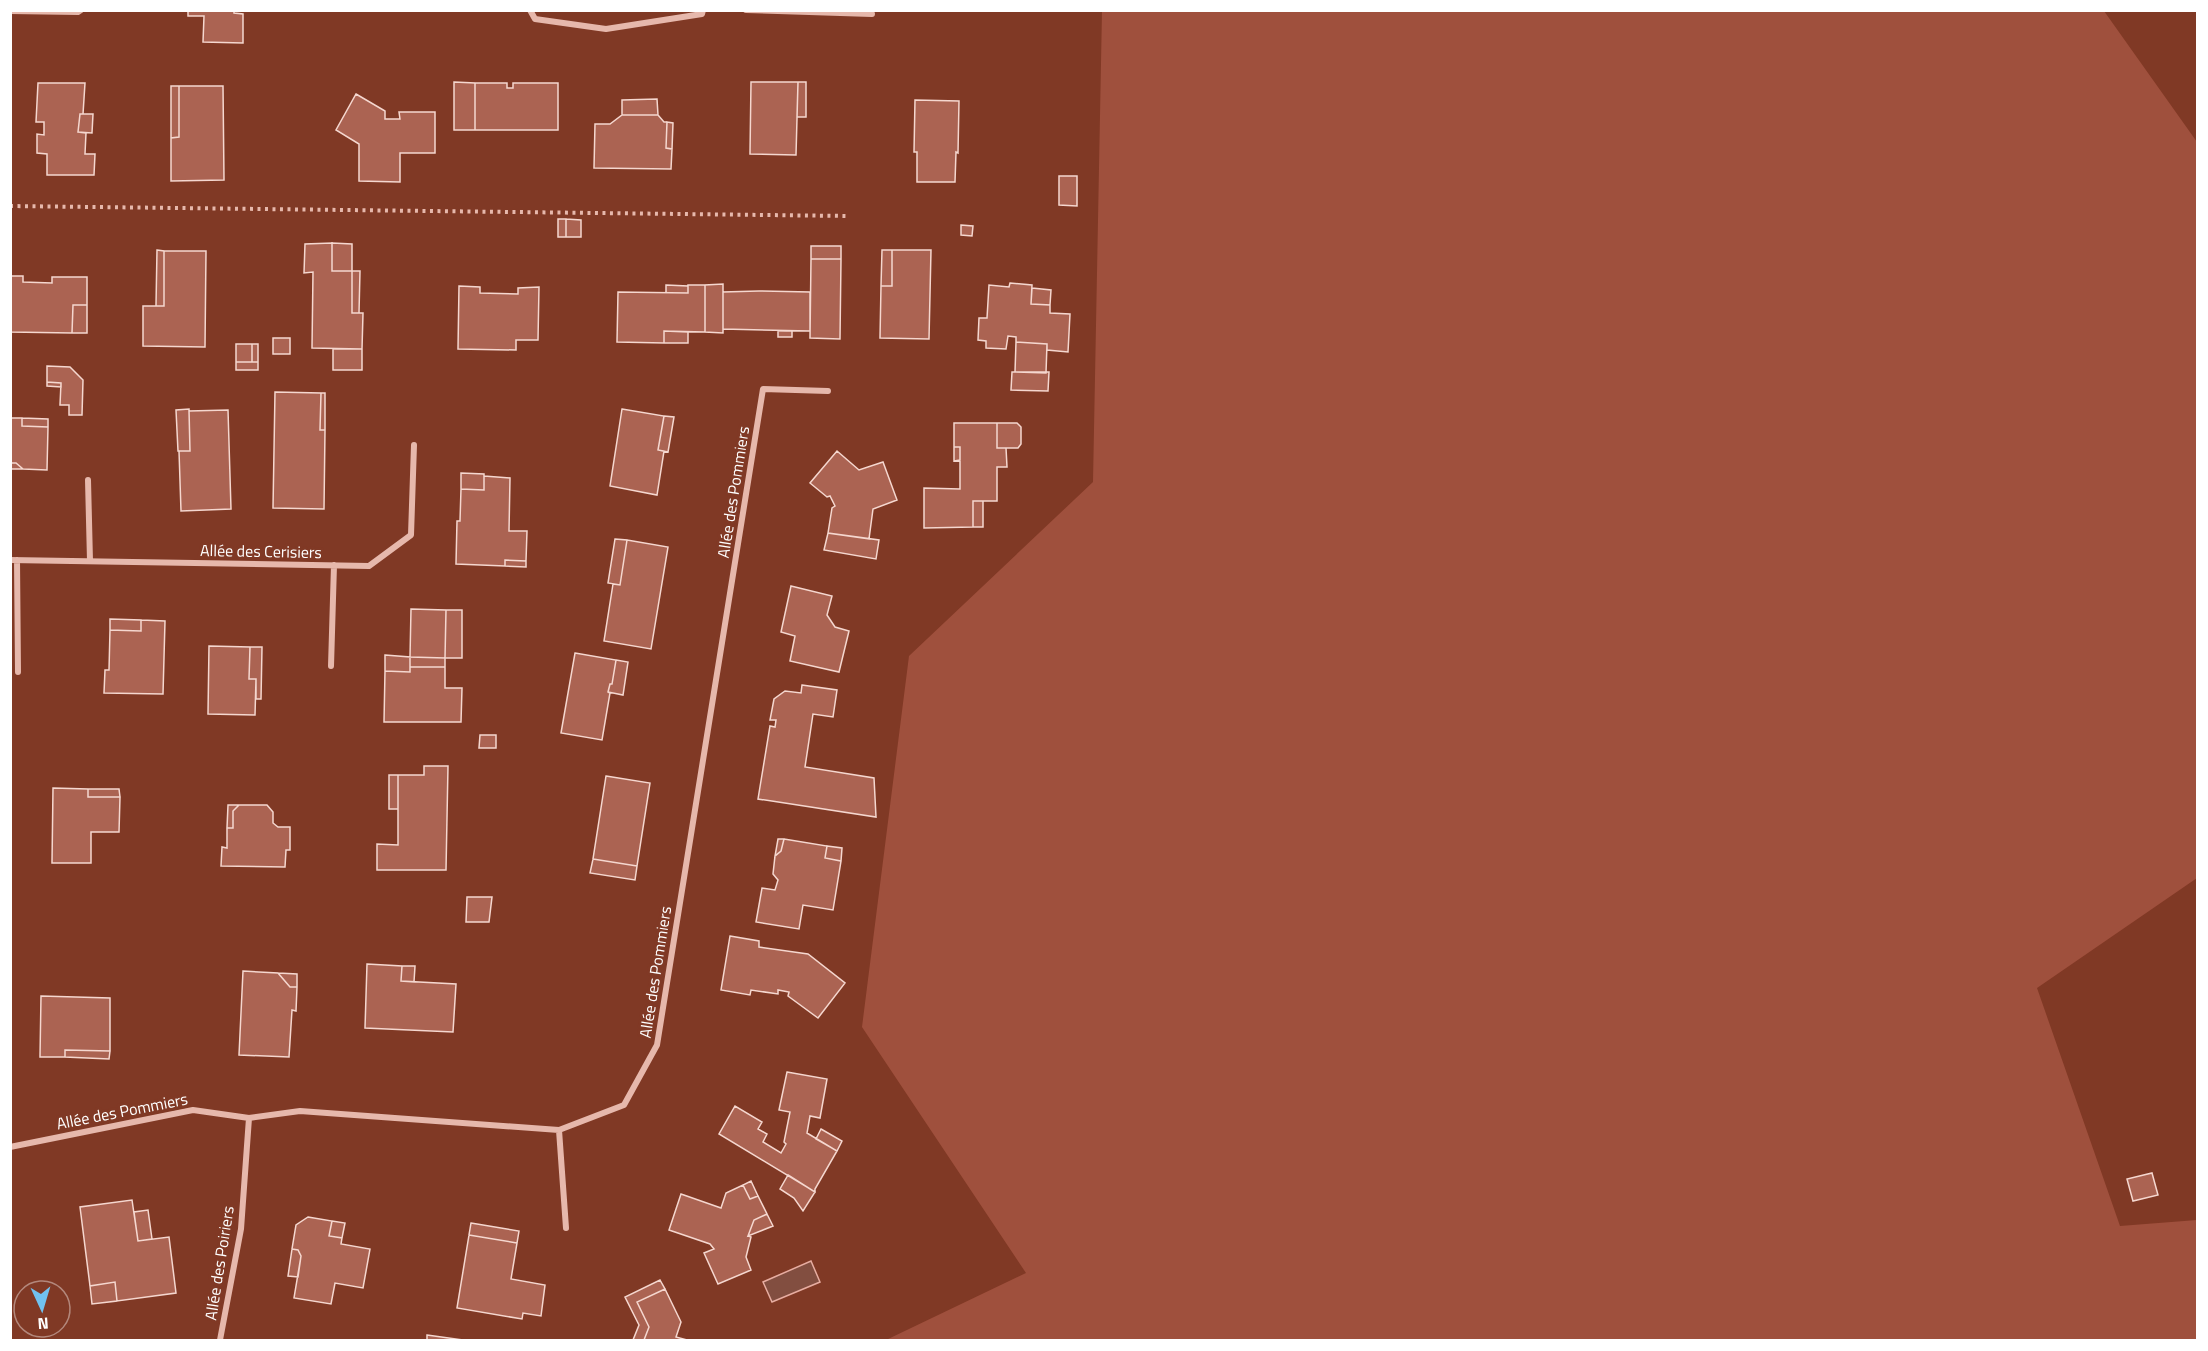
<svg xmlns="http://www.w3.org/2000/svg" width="2208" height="1351" font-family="'Titillium Web',sans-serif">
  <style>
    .green { fill: #9f503d }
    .water { fill: #824e40; stroke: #e7ada1; stroke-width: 1.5 }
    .building { fill: #ab6352; stroke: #f5d7cf; stroke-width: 1.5 }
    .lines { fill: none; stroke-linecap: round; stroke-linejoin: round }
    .path { stroke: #e6b8ac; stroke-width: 4; stroke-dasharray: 3 4.5; stroke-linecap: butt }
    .street { stroke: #e6b8ac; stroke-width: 6 }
    .labels { text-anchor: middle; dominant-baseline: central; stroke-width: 6; stroke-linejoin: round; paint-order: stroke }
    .street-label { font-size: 16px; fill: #fff; stroke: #803925 }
  </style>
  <rect width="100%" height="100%" fill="#803925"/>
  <path class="green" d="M1102,11h1002l93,131v736l-160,110 83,238 77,-6v120h-1311l140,-67 -164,-246 47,-371 184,-174z"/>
  <path class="water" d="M811,1261l9,21 -48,20 -9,-20z"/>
  <path class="building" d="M188,10h46v3l9,1v29l-40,-1 1,-26h-16z
    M454,82l21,1v47h-21z
    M751,82h47l-2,73 -46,-1z
    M798,82h8v35h-9z
    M38,83h47l-2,31h-3l-2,18 8,1 -1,21h10l-1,21h-47v-21l-10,-1v-19l7,1v-13h-8z
    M475,83h32v5h6v-5h45v47h-83z
    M171,86h8v51l-8,1z
    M179,86h44l1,94 -53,1v-43l8,-1z
    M356,94l29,17v8h15l-1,-7h36v41h-35v29l-41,-1v-37l-23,-14z
    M657,99l1,16h-36v-15z
    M915,100l44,1 -1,52 -2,-1 -1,30h-38v-30h-3z
    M80,114h13l-1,19 -14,-1z
    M622,115h36l6,7h3l-1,26 6,1 -1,20 -77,-1 1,-44h15z
    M667,122l6,1 -1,26 -6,-1z
    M1059,176h18v30l-18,-1z
    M558,219h8v18h-8z
    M566,219l15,1v17h-15z
    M961,225l12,1 -1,10 -11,-1z
    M332,243v28h20v42h11l-1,36 -50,-1 1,-76 -9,1 1,-29z
    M332,243l20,1v27h-20z
    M811,246h30v13h-30z
    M157,250l7,1v55h-8z
    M882,250h10v36h-11z
    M892,250h39l-2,89 -49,-1 1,-52h11z
    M164,251h42l-1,96 -62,-1v-40h21z
    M811,259h30l-1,80 -30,-1z
    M352,271h8l-1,42h-7z
    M10,276h13v6l29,1v-6h35v28h-14l-1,28 -62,-1z
    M1010,283l22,2 -1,19 19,1v8l20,1 -2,38 -21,-2v-6l-31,-2v-5l-8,-1 -2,13 -20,-1v-7l-8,-1 1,-22h8l2,-33 20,2z
    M723,284v49l-18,-1v-47z
    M666,285l22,1v7h-22z
    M688,285h17v47l-41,-1v12l-47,-1 1,-50 70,1z
    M459,286l21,1v6l38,1v-6l21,-1 -1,53h-22v10l-58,-1z
    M1032,288l19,2 -1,15 -19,-1z
    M759,291l51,1v39l-87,-2v-37z
    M73,305h14v28h-15z
    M664,331l24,1v11h-24z
    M778,331h14v6h-14z
    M273,338h17v16h-17z
    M1016,342l31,2 -1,29 -31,-1z
    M236,344h16v18h-16z
    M252,344h6v18h-6z
    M333,349h29v21h-29z
    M236,362h22v8h-22z
    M47,366l23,1 13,13 -1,35h-13v-10h-9l1,-22 -14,-1z
    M1012,372h37l-1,19 -37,-1z
    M47,382l14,1v4l-14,-1z
    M275,392l46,1 -1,37h5l-1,79 -51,-1z
    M321,393h4v37h-5z
    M189,409l1,42h-12l-2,-41z
    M622,409l42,7 -6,34 6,1 -7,44 -47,-9z
    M228,410l3,99 -50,2 -2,-60h11l-1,-40z
    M664,416l10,1 -6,35 -10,-2z
    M10,418h12v8l26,1 -1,43 -24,-1 -7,-6h-6z
    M22,418l26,1v8l-26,-1z
    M954,423h43v25h9l1,19h-10v34h-24v26l-49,1v-40l36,1v-42h-6z
    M997,423h20l4,4v17l-3,4h-21z
    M954,447h6v13l-6,1z
    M837,451l22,19 24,-8 14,38 -24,9 -4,30 -41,-6 4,-25 3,-2 -5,-10 -3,1 -17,-14z
    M10,463h6l7,6h-13z
    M461,473l23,1v16l-23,-1z
    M484,476l26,2 -1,53h18l-1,30 -21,-1v6l-49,-2 1,-43h3l1,-32 23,1z
    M973,501h10v26h-10z
    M828,533l51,7 -3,19 -52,-9z
    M615,539l12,1 -7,45 -12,-2z
    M627,540l41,7 -17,102 -47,-8 9,-57 7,1z
    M505,560l21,1v6l-21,-1z
    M791,586l41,10 -5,19 8,12 14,4 -10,41 -49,-11 5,-25 -14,-4z
    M411,609l35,1 -1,48 -35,-1z
    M446,610h16v48h-17z
    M110,619l31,1v11l-31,-1z
    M141,620l24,1 -2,73 -59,-1 1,-23h4l1,-40 31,1z
    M209,646l41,1 -1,32h7l-1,36 -47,-1z
    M250,647h12l-1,52h-5v-20h-7z
    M575,653l41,7 -4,24h-2l-2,8 2,1 -8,47 -41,-7z
    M385,655l25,2v15l-25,-1z
    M410,657l35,1v9h-35z
    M616,660l12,2 -5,33 -15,-3 2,-8h2z
    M410,667h35v21h17l-1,34h-77l1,-51 25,1z
    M802,685l35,5 -4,27 -20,-3 -8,53 69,11 2,39 -118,-18 12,-73 5,1 1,-7h-6l4,-21 11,-8 16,2z
    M480,735h16v13h-17z
    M424,766h24l-2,104h-69v-26l21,1v-70h26z
    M389,775h9v34h-9z
    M606,776l44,7 -13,83 -44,-7z
    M53,788l35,1v8h32l-1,35h-28v31h-39z
    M88,789h31l1,8h-32z
    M228,805h11l-6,6v17h-6z
    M239,805h28l6,7v11l5,4h12v23h-4l-1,17 -64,-1 1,-19 5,1v-20h6v-17z
    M778,839h6l-3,12 -6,5z
    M784,839l43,7 -2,12 16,3 -8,49 -30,-5 -4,24 -43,-7 6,-34 13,2 3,-10 -5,-6 2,-18 6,-5z
    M827,846l15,2 -1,13 -16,-3z
    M593,859l44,7 -2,14 -45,-7z
    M467,897h25l-3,25h-23z
    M730,936l29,5v6l49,7 37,29 -27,35 -30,-22 1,-4 -11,-2v4l-27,-4 -1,5 -29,-5z
    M367,964l35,2 -1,15 55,3 -3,48 -88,-4z
    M402,966h13l-1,16 -13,-1z
    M243,971l35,2 12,14h7l-1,24 -4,-1 -3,47 -50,-2z
    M278,973l19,1v13h-7z
    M41,996l69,2v53l-45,-1v7h-25z
    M65,1050l45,1 -1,8 -44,-2z
    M787,1072l40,7 -7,39 -10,-2 -3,17 30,18 -22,38v3l-96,-58 16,-28 27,16 -4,7 9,5 -4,8 18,11 5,-9 -2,-2 6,-30 -11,-2z
    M821,1129l21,12 -5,10 -21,-12z
    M2152,1173l6,22 -25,6 -6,-22z
    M788,1175l27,17 -12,19 -9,-13 -14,-9z
    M751,1181l7,15 -8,3 -7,-14z
    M743,1185l7,14 8,-3 9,18 -13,6 -6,16 3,1 -5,20 5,13 -33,14 -14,-31 10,-4 -4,-5 -41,-14 12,-36 40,14 5,-15z
    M132,1200l6,41 31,-4 7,56 -59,8 -2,-19 -25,4 -10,-79z
    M148,1210l4,29 -14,2 -4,-29z
    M767,1214l6,12 -25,10 6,-16z
    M308,1217l24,4 -3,15 13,2 -1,6 29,5 -7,39 -28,-5 -4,21 -37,-6 7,-42 -3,-6 -6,-1 4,-24z
    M332,1221l13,2 -3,15 -13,-2z
    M471,1223l48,8 -2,12 -48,-8z
    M469,1235l48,8 -6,36 34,6 -4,31 -18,-3 -1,6 -65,-11z
    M292,1249l6,1 3,6 -3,21 -10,-1z
    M660,1280l5,9 -28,13 12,25 -5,13h-11l6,-15 -14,-28z
    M115,1282l2,19 -25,3 -2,-18z
    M665,1289l16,33 -5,15 11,3h-43l5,-13 -12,-25z
    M427,1335l36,5h-36z"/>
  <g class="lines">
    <path class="path" d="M10,206l839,10"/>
    <path class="street" d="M530,10l5,9 71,10 96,-15 1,-4
      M746,10l126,4
      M10,11l68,1 3,-2
      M88,480l2,81
      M10,560l359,6 42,-31 3,-90
      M17,560l1,112
      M331,666l3,-101
      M559,1130l7,98
      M10,1147l183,-37 56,8 51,-7 259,19 65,-25 33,-60 106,-656 65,2
      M220,1340l21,-111 8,-111"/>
  </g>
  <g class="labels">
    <g class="street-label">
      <text transform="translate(733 492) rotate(-81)">Allée des Pommiers</text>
      <text transform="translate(261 551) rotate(1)">Allée des Cerisiers</text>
      <text transform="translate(655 972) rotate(-81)">Allée des Pommiers</text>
      <text transform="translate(122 1111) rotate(-11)">Allée des Pommiers</text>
      <text transform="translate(219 1263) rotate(-81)">Allée des Poiriers</text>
    </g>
  </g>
  <rect width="2208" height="1351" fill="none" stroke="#ffffff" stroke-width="24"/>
  <g transform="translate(42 1309) rotate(176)"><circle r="28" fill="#803925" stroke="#b3887c" stroke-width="1.5"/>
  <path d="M0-4.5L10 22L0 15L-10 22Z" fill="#71c2f0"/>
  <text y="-9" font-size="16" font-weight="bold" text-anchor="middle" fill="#ffffff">N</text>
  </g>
</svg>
